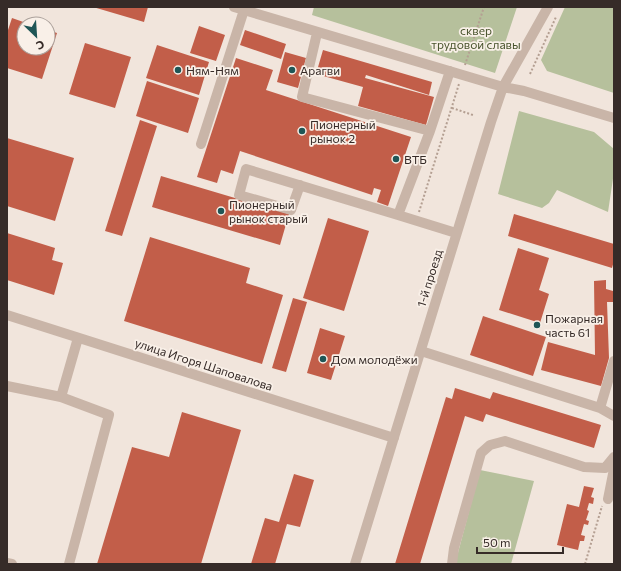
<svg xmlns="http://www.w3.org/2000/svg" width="621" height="571" font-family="Commissioner,sans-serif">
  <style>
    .green { fill: #b6c09c }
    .building { fill: #c25e49 }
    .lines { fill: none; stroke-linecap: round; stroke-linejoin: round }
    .path { stroke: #b49f92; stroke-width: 2; stroke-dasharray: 2 2; stroke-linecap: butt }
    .minor { stroke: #c9b5a8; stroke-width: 10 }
    .poi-dot { fill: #1f5656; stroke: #f9f0e8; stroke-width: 1.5 }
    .labels { text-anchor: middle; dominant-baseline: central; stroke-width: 3.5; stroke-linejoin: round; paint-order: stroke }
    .park-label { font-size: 12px; fill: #48532c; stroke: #f9f0e8 }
    .poi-label { font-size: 12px; fill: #362b28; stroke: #f9f0e8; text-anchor: start }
    .street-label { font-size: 12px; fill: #362b28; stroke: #f9f0e8 }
  </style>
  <rect width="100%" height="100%" fill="#f1e5dc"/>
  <path class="green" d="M314,7h203l-22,66 -183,-58z
    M565,7h49v86l-67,-22 -6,-11z
    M519,111l75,21 20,17v23l-6,40 -51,-22 -8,13 -7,5 -44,-14z
    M480,470l54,11 -23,83h-56z"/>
  <path class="building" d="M93,7h55l-4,15z
    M12,18l17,6h-5v24h24v-18l9,3 -15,46 -35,-11v-35z
    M199,26l26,9 -9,26 -26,-8z
    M245,30l41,14 -5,15 -41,-14z
    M85,43l46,14 -16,51 -46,-14z
    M157,45l52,17 -10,33 -53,-17z
    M323,50l109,32 -3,13 -63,-20 -1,3 69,19 -8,28 -68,-19 5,-19 -47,-13z
    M285,52l21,6 -8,30 -21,-6z
    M236,58l37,12 -7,20 145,47 -23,69 -11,-4 4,-12 -7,-2 -2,7 -132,-44 -7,23 -12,-4 -4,13 -20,-6z
    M147,81l52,17 -11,35 -52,-17z
    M140,120l17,6 -35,110 -17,-5z
    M7,138l67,20 -19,63 -48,-15z
    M161,176l128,38 -9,31 -128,-38z
    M514,214l100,30v17l-2,7 -104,-32z
    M328,218l41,13 -25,80 -41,-13z
    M7,233l48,15 -3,12 11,3 -9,32 -47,-15z
    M150,237l100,31 -4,15 37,12 -21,69 -138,-43z
    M518,248l31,10 -10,32 10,4 -9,29 -41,-13z
    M606,280v9l7,2v11h-6l2,56 -8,28 -60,-16 7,-28 47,13 -1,-74z
    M293,298l14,4 -21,70 -14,-4z
    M483,316l63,21 -13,39 -63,-21z
    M320,328l25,8 -14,44 -24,-7z
    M455,388l35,11 3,-7 108,33 -7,23 -108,-34 -3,8 -18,-6 -45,148h-25l51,-167 6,2z
    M182,412l59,18 -40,134h-104l35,-117 37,10z
    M294,474l20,6 -14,47 -13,-3 -12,40h-24l14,-46 14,4z
    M584,486l10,2 -3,9 3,1 -1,6 -4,-1 -2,7 2,1 -3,9 3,1 -1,4 -4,-1 -3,11 4,1 -1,5h-4l-2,9 -21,-5 10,-41 12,3z"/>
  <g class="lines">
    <path class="path" d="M465,65l19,-58
      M530,74l26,-57
      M452,108l21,7
      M419,212l40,-128
      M585,564l17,-58"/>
    <path class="minor" d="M234,7l269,80 21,4 90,27
      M317,33l-15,64 128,34 20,-60
      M430,131l-32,84 58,18
      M201,144l43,-134
      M300,185l-9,25 -52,-15 7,-26 152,46
      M7,315l387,123
      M421,351l179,57 14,-47
      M7,386l54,11 48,18 -40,149
      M61,397l17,-59
      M600,408l14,8
      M608,499l6,-30
      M7,563l5,1
      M355,564l136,-442 12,-35 45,-80
      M452,564l2,-16 27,-95 9,-8 15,-4 79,26 21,1 9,-11"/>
  </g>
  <g class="poi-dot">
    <circle cx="178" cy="70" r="4"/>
    <circle cx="292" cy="70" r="4"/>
    <circle cx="302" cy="131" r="4"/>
    <circle cx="396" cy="159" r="4"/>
    <circle cx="221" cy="211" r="4"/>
    <circle cx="537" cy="325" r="4"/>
    <circle cx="323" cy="359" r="4"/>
  </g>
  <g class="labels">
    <g class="park-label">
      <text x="476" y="30">сквер<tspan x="476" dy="14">трудовой славы</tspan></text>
    </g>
    <g class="poi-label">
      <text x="186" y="70">Ням-Ням</text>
      <text x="300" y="70">Арагви</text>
      <text x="310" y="124">Пионерный<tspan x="310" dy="14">рынок 2</tspan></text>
      <text x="404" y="159">ВТБ</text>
      <text x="229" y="204">Пионерный<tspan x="229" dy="14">рынок старый</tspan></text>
      <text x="545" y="318">Пожарная<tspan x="545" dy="14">часть 61</tspan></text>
      <text x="331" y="359">Дом молодёжи</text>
    </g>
    <g class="street-label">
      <text transform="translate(429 278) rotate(-73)">1-й проезд</text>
      <text transform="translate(204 364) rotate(18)">улица Игоря Шаповалова</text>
    </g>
  </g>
  <rect width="621" height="571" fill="none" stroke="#362b28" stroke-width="16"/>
  <g transform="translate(36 36) rotate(155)"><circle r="19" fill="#f9f0e8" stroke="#aba19b"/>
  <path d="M0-3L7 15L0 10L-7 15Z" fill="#1f5656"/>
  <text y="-6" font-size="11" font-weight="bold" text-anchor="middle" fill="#362b28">С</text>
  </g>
  <path d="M477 547v6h86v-6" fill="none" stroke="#362b28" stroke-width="2"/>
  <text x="483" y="547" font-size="12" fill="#362b28" stroke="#f9f0e8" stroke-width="3" paint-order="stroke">50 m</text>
</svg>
